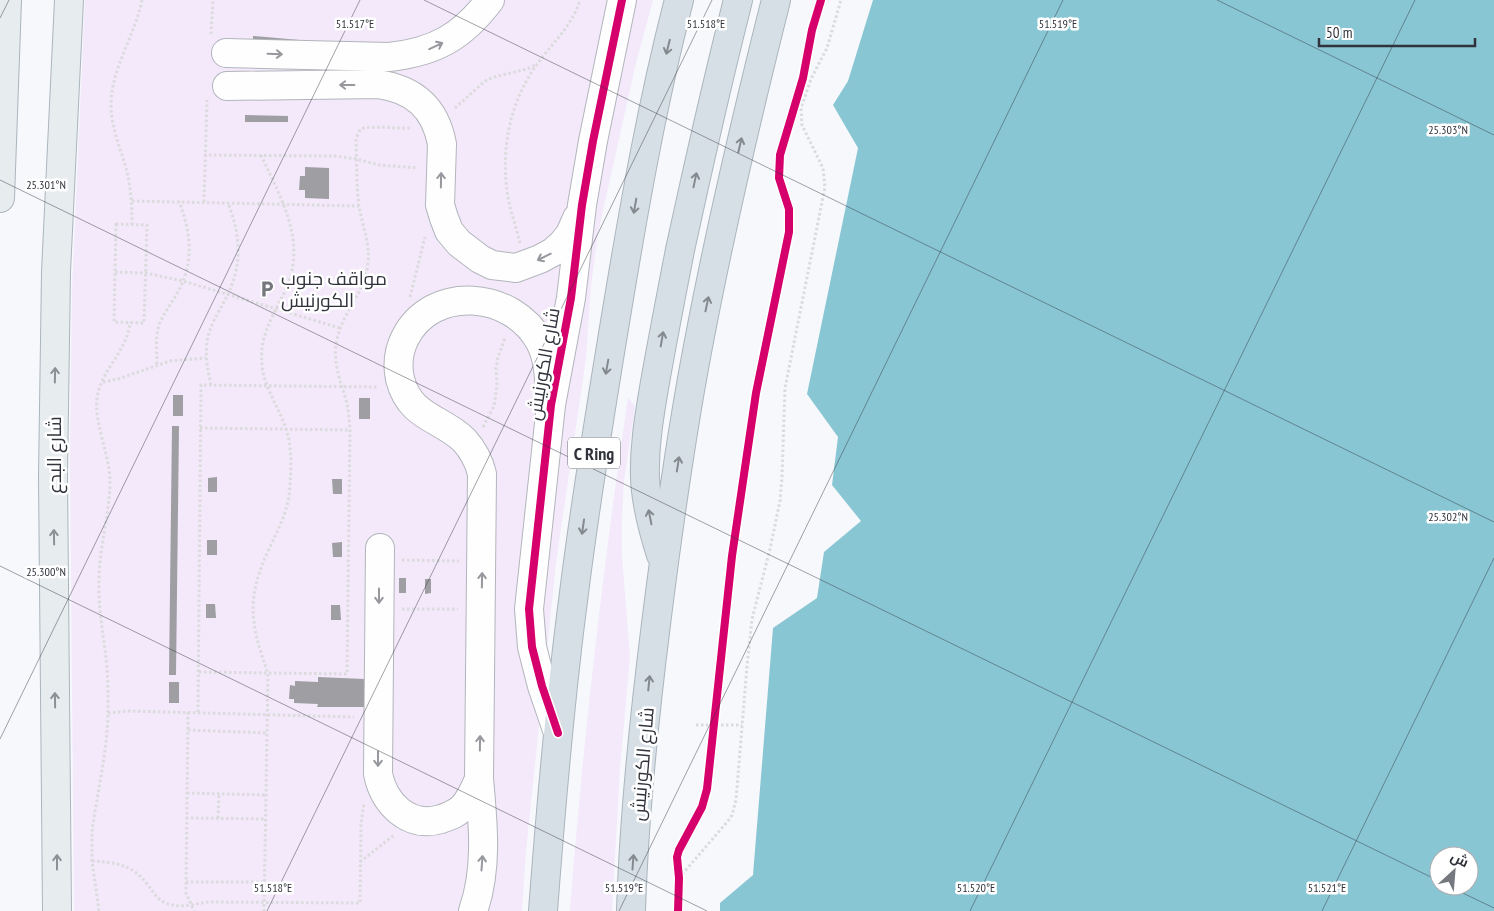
<svg xmlns="http://www.w3.org/2000/svg" width="1494" height="911" font-family="'PT Sans Narrow',Cairo,sans-serif">
  <style>
    .green { fill: #f3e9fa }
    .water { fill: #89c6d3; fill-rule: evenodd }
    .building { fill: #9e9ea3 }
    .lines { fill: none; stroke-linecap: round; stroke-linejoin: round }
    .minor-casing { stroke: #b2b5bb; stroke-width: 30 }
    .major-casing { stroke: #abb5bd; stroke-width: 30 }
    .highway-casing { stroke: #abb5bd; stroke-width: 30 }
    .path { stroke: #dbdbdd; stroke-width: 3; stroke-dasharray: 2.5 2.5; stroke-linecap: butt }
    .minor { stroke: #fefeff; stroke-width: 28 }
    .major { stroke: #e7ecef; stroke-width: 28 }
    .highway { stroke: #d7dfe6; stroke-width: 28 }
    .cycleway-casing { stroke: #fff; stroke-width: 11 }
    .cycleway { stroke: #d6006c; stroke-width: 8 }
    .oneway { stroke: #97989d }
    .oneway2 { stroke: #848990 }
    .oneway3 { stroke: #8c9095 }
    .ticks { fill: none; stroke: #30333b; stroke-width: 1; stroke-opacity: 0.45 }
    .labels { text-anchor: middle; dominant-baseline: central; stroke-width: 5; stroke-linejoin: round; paint-order: stroke }
    .shield { fill: #fff; stroke: #6e7076; stroke-width: 1 }
    .shield-label { font-size: 18px; font-weight: bold; fill: #30333b }
    .poi-label { font-size: 19px; fill: #30333b; stroke: #fff; text-anchor: start }
    .street-label { font-size: 19px; fill: #30333b; stroke: #fff }
    .ticks-label { font-size: 12px; text-anchor: middle; fill: #30333b; stroke: #fff; stroke-width: 5; stroke-linejoin: round; paint-order: stroke }
  </style>
  <rect width="100%" height="100%" fill="#f6f8fc"/>
  <path class="green" d="M85,0h568l-18,67 -37,166 -7,53 -5,72 -30,205 -30,288 -4,60h-448l-4,-448 2,-175z
    M628,397l7,10 -11,74 -2,37v38l8,101 -10,111 -8,143h-42c13,-172 33,-343 58,-514z"/>
  <path class="water" d="M873,0h621v911h-774v-8l33,-28 20,-247 44,-30 7,-46 37,-31 -29,-36 6,-48 -31,-43 51,-246 -25,-43 15,-24zM1439,856h30v30h-30z"/>
  <path class="building" d="M253,36l58,5v6l-58,-4z
    M245,115l43,1v6h-43z
    M305,167l24,1v31l-24,-1v-8h-6l1,-14h5z
    M173,395h10v21h-10z
    M359,398h11v21h-11z
    M172,426h7l-3,249h-7z
    M217,477v15h-9v-14z
    M332,479h10v15h-9z
    M207,540h10v15h-10z
    M342,542v15h-9l-1,-14z
    M399,578h7v15h-7z
    M425,579h6v14l-6,1z
    M206,604h9l1,14h-10z
    M331,605h9l1,15h-10z
    M318,677l46,2v28h-47l1,-3 -24,-1v-4h-5l1,-14 5,1v-5l23,1z
    M169,682h10v21h-10z"/>
  <g class="lines">
    <g class="minor-casing">
      <path id="minor" d="M226,53l163,4c46,-5 73,-20 101,-57
        M227,86l150,-2c37,5 58,23 65,60l-2,61 4,13 5,13 10,12 21,16 12,6 24,3 24,-9 13,-7 9,-8 8,-10 7,-16
        M380,548l-2,226c6,29 30,55 63,45 9,-3 17,-6 23,-13 7,-8 11,-18 15,-27l3,-305c-3,-13 -9,-24 -18,-34 -24,-23 -54,-22 -64,-61 -3,-14 -1,-29 5,-41 27,-54 108,-47 135,4 10,19 9,42 11,63
        M558,733l-16,-47 -10,-39 -3,-38 22,-204 20,-107 11,-93 11,-64 29,-141
        M473,911c15,-42 10,-89 6,-132"/>
    </g>
    <g class="major-casing">
      <path id="major" d="M0,198l7,-198
        M57,911l-4,-435 3,-204 13,-272"/>
    </g>
    <g class="highway-casing">
      <path id="highway" d="M661,555c-8,-25 -15,-50 -16,-77 -1,-31 4,-60 9,-90 8,-46 17,-92 26,-138 18,-83 37,-167 58,-250
        M543,911c8,-106 17,-213 31,-318 12,-97 28,-193 44,-289 17,-102 35,-204 61,-304
        M631,911c3,-96 13,-192 25,-287 9,-72 19,-144 31,-216 23,-137 55,-273 89,-408"/>
    </g>
    <path class="path" d="M211,34l2,-34
      M455,108l30,-27 9,-4 33,-8 10,-5
      M204,155l131,1 22,3 22,6 39,3
      M261,155c20,44 47,87 24,136 -12,25 -26,45 -23,74 2,23 17,42 24,64 7,21 5,45 3,67 -3,19 -12,36 -20,53 -23,49 -19,75 -1,124l-4,238
      M132,201l227,5
      M204,202l3,-102
      M116,224l31,1 -3,98 -30,-1z
      M132,225c0,-20 -1,-38 -6,-57 -6,-21 -15,-41 -15,-63 0,-37 24,-69 31,-105
      M520,243c-4,-17 -11,-35 -13,-52 -6,-45 4,-92 31,-128 15,-21 34,-37 42,-63
      M115,272l30,1 38,8 157,47
      M410,297l15,-60
      M157,364c0,-13 -2,-26 2,-39 6,-15 18,-28 24,-44 11,-26 6,-54 -4,-80
      M103,382l15,-3 52,-18 36,-3
      M211,385c-3,-14 -6,-28 -4,-43 2,-15 11,-29 18,-42 18,-34 16,-63 3,-97
      M483,427l11,-21 3,-20 -1,-18 2,-11 7,-19
      M200,428l150,2
      M402,560l57,1
      M402,609h56
      M199,672l148,2 3,-244c-1,-10 -1,-20 -4,-30 -6,-20 -14,-40 -9,-60 5,-28 29,-48 31,-78 2,-20 -6,-37 -9,-56 -3,-22 -2,-44 -3,-66 1,-3 2,-8 5,-11 8,-4 39,0 50,-1
      M188,712l-2,181 8,18
      M198,712l3,-327 177,2
      M108,713l20,-2 226,6
      M696,725h46
      M188,730l79,3
      M187,793l79,2
      M186,818l80,1
      M218,818l1,-24
      M92,861c23,1 41,4 55,23 6,7 10,16 19,19 14,6 28,1 42,-1l152,1 1,-80 3,-19
      M360,862l34,-27
      M679,878l49,-57 4,-6 4,-15 11,-134 5,-47 18,-70 10,-48 2,-24 3,-89 40,-201 -2,-19 -21,-43 -1,-17 10,-29 16,-31 14,-48
      M186,882h79
      M99,911l-7,-50v-30c5,-37 16,-83 16,-120 0,-18 0,-36 -2,-53 -3,-26 -8,-51 -7,-76 0,-35 11,-68 11,-102 -1,-27 -16,-57 -13,-82 4,-28 31,-48 33,-76"/>
    <use href="#minor" class="minor"/>
    <use href="#major" class="major"/>
    <use href="#highway" class="highway"/>
    <g class="cycleway-casing">
      <path id="cycleway" d="M558,733l-16,-47 -10,-39 -3,-38 22,-204 20,-107 11,-93 11,-64 29,-141
        M678,911l1,-33 -2,-21 2,-7 23,-43 5,-18 25,-233 24,-163 33,-161v-23l-10,-31 1,-23 23,-77 9,-48 9,-30"/>
    </g>
    <use href="#cycleway" class="cycleway"/>
  </g>
  <defs><path id="oneway-shaft" d="M-6 0H5M1.5-3L5.5 0L1.5 3" fill="none" stroke-width="1.6" stroke-linecap="round" stroke-linejoin="round" transform="scale(1.25)"/></defs>
  <g class="oneway">
    <use href="#oneway-shaft" transform="translate(436 46) rotate(-25)"/>
    <use href="#oneway-shaft" transform="translate(275 54) rotate(2)"/>
    <use href="#oneway-shaft" transform="translate(347 85) rotate(180)"/>
    <use href="#oneway-shaft" transform="translate(441 180) rotate(-89)"/>
    <use href="#oneway-shaft" transform="translate(544 257) rotate(154)"/>
    <use href="#oneway-shaft" transform="translate(482 580) rotate(-89)"/>
    <use href="#oneway-shaft" transform="translate(379 596) rotate(90)"/>
    <use href="#oneway-shaft" transform="translate(480 743) rotate(-89)"/>
    <use href="#oneway-shaft" transform="translate(378 759) rotate(90)"/>
    <use href="#oneway-shaft" transform="translate(482 863) rotate(-86)"/>
  </g>
  <g class="oneway2">
    <use href="#oneway-shaft" transform="translate(668 47) rotate(104)"/>
    <use href="#oneway-shaft" transform="translate(740 145) rotate(-77)"/>
    <use href="#oneway-shaft" transform="translate(695 180) rotate(-78)"/>
    <use href="#oneway-shaft" transform="translate(635 206) rotate(100)"/>
    <use href="#oneway-shaft" transform="translate(707 304) rotate(-78)"/>
    <use href="#oneway-shaft" transform="translate(662 339) rotate(-80)"/>
    <use href="#oneway-shaft" transform="translate(607 367) rotate(100)"/>
    <use href="#oneway-shaft" transform="translate(678 464) rotate(-81)"/>
    <use href="#oneway-shaft" transform="translate(650 517) rotate(-101)"/>
    <use href="#oneway-shaft" transform="translate(583 527) rotate(98)"/>
    <use href="#oneway-shaft" transform="translate(649 683) rotate(-84)"/>
    <use href="#oneway-shaft" transform="translate(633 862) rotate(-86)"/>
  </g>
  <g class="oneway3">
    <use href="#oneway-shaft" transform="translate(55 375) rotate(-89)"/>
    <use href="#oneway-shaft" transform="translate(54 537) rotate(-91)"/>
    <use href="#oneway-shaft" transform="translate(55 700) rotate(-91)"/>
    <use href="#oneway-shaft" transform="translate(57 862) rotate(-90)"/>
  </g>
  <path class="ticks" d="M424,0l1070,522M1217,0l277,135M0,18l9,-18M0,180l1439,701M0,566l707,345M0,739l360,-739M1448,886l46,22M267,911l445,-911M619,911l444,-911M970,911l445,-911M1322,911l172,-353"/>
  <defs>
    <g id="parking-bare" transform="scale(1.35)"><path d="M-3.5-5.5H1a3.5 3.5 0 0 1 0 7H-1V5.5H-3.5ZM-1-3.4V-.6H.8a1.4 1.4 0 0 0 0-2.8Z" fill="#75787f" stroke="#fff" stroke-width="2.5" paint-order="stroke"/></g>
  </defs>
  <g fill-rule="evenodd">
    <use href="#parking-bare" x="267" y="289"/>
  </g>
  <g class="labels">
    <rect class="shield" x="568" y="437.5" width="52" height="31" rx="4"/>
    <g class="shield-label">
      <text x="594" y="453">C Ring</text>
    </g>
    <g class="poi-label">
      <text x="281" y="278">مواقف جنوب<tspan x="281" dy="22">الكورنيش</tspan></text>
    </g>
    <g class="street-label">
      <text transform="translate(543 364) rotate(-80)">شارع الكورنيش</text>
      <text transform="translate(54 455) rotate(-90)">شارع البدع</text>
      <text transform="translate(642 764) rotate(-85)">شارع الكورنيش</text>
    </g>
  </g>
  <g class="ticks-label">
    <text x="355" y="28">51.517°E</text>
    <text x="706" y="28">51.518°E</text>
    <text x="1058" y="28">51.519°E</text>
    <text x="1448" y="134">25.303°N</text>
    <text x="46" y="189">25.301°N</text>
    <text x="1448" y="521">25.302°N</text>
    <text x="46" y="576">25.300°N</text>
    <text x="273" y="892">51.518°E</text>
    <text x="624" y="892">51.519°E</text>
    <text x="976" y="892">51.520°E</text>
    <text x="1327" y="892">51.521°E</text>
  </g>
  <g transform="translate(1454 871) rotate(26)"><circle r="24" fill="#ffffff" stroke="#acadb1"/>
  <path d="M0-4L9 19L0 12L-9 19Z" fill="#75787f"/>
  <text y="-8" font-size="14" font-weight="bold" text-anchor="middle" fill="#30333b">ش</text>
  </g>
  <path d="M1319 38v8h156v-8" fill="none" stroke="#30333b" stroke-width="2.5"/>
  <text x="1326" y="38" font-size="15" fill="#30333b" stroke="#ffffff" stroke-width="4" paint-order="stroke">50 m</text>
</svg>
